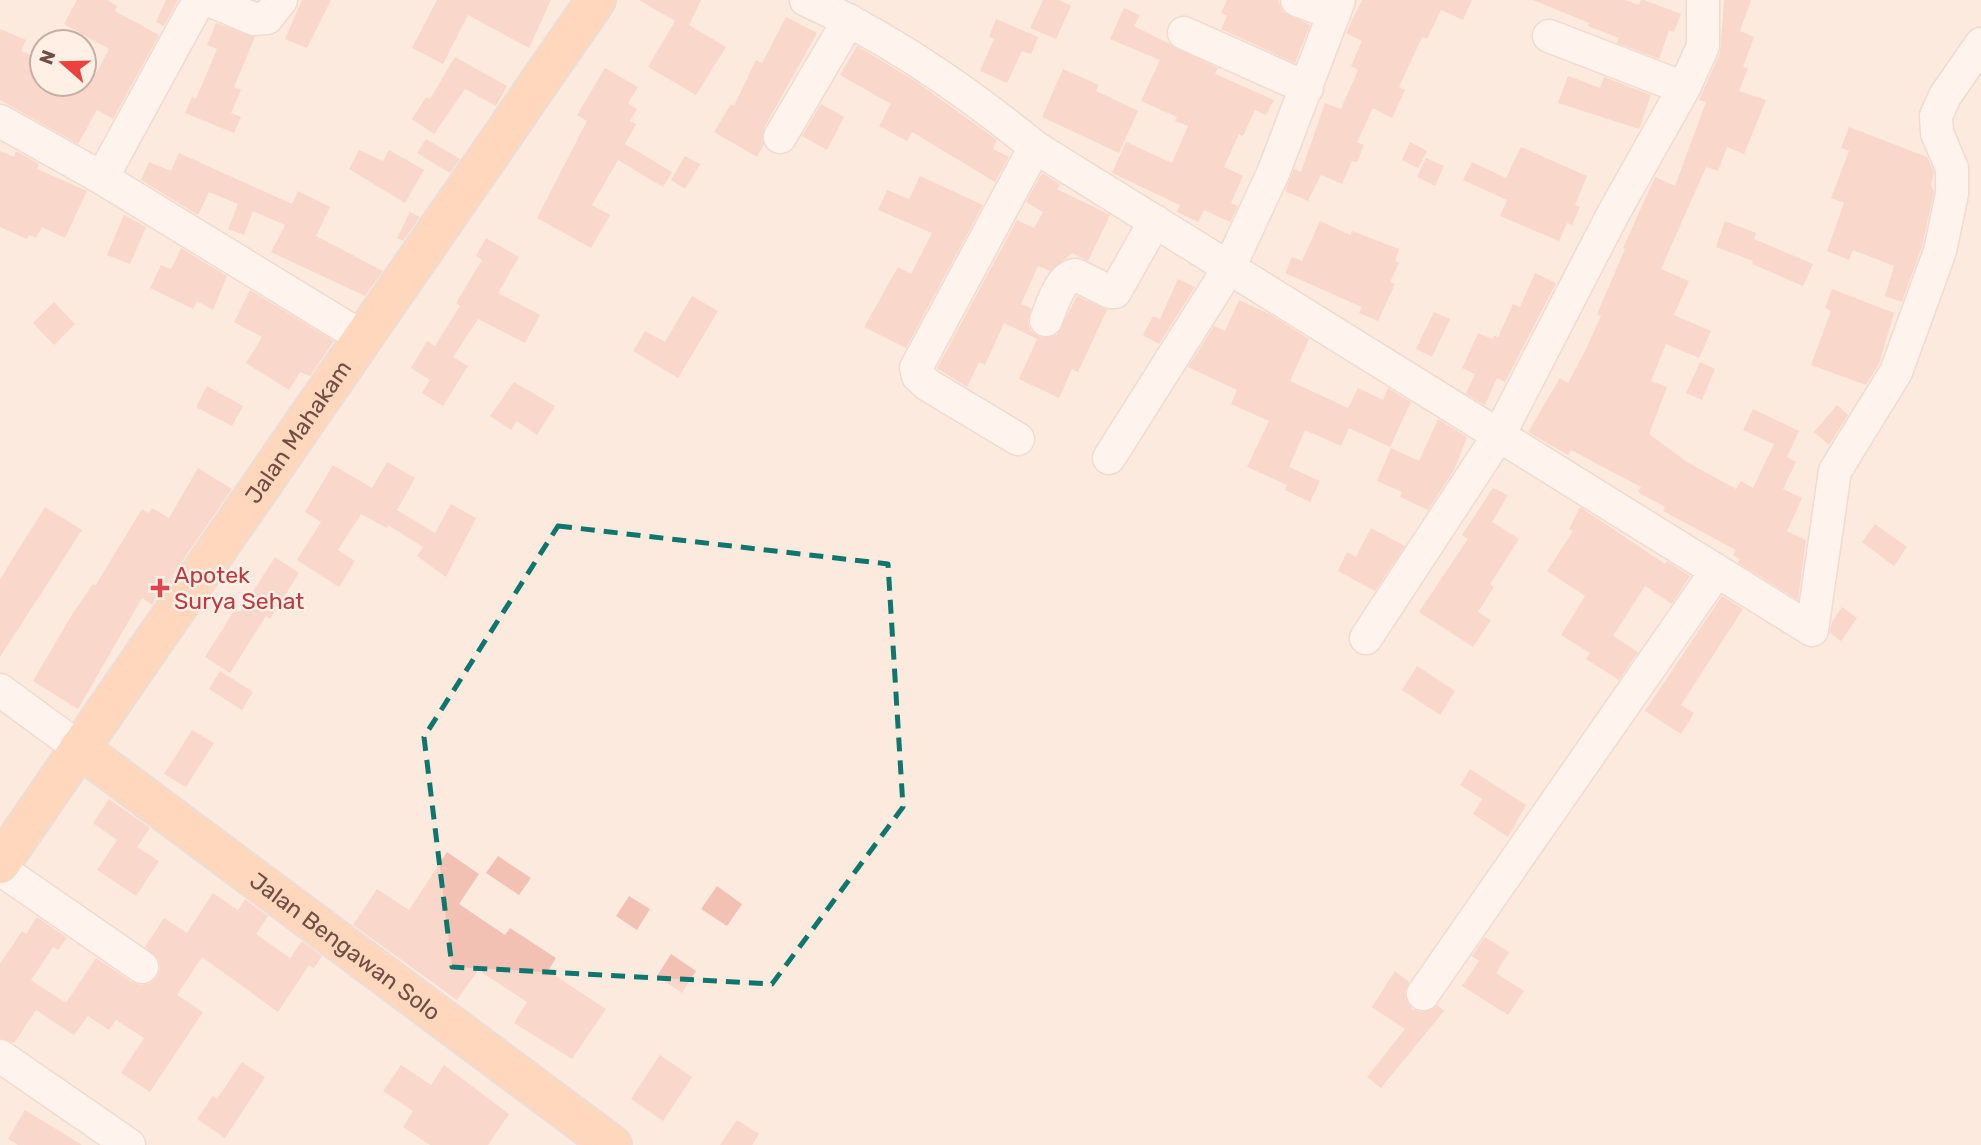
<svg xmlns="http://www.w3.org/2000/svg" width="1981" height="1145" font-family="Rubik,sans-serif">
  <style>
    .building { fill: #f3c1b4 }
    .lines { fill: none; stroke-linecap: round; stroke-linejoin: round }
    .minor-casing { stroke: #e3c7bd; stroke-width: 35 }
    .major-casing { stroke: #d8cdcb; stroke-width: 42 }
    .minor { stroke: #fff; stroke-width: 32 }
    .major { stroke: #ffc193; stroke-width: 38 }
    .marked { fill: none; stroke: #0f766e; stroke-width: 5; stroke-dasharray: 14 9; stroke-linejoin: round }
    .health-dot { fill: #e0444e; stroke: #ffefe5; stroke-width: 2.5 }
    .labels { text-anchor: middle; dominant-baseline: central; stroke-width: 5; stroke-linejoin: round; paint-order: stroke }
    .street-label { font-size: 23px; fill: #734d45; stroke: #ffefe5 }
    .health-label { font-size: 23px; fill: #be3a42; stroke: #ffefe5; text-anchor: start }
  </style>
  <rect width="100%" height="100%" fill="#fdeade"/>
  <path class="building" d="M77,0h30l10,6 -2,5 44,24 -46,84 -16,-9 -19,34 -78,-44v-71l26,11 -5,11 21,8v25h48l19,-35 -45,-25z
    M166,0h12l-14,26 -8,-4z
    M302,0h29l-24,48 -22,-9z
    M437,0h114l-22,48 -61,-33 -25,49 -31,-16z
    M639,0h62l-12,25 37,22 -30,48 -48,-28 27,-46z
    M1043,0h16l12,6 -15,33 -26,-11z
    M1227,0h51l5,12 27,13 -15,38 -74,-34 6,-13 -6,-3z
    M1362,0h110l-9,20 -22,-10 -14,29 -5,-2 -23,50 6,3 -13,28 -19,-10 -16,34 7,3 -7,17 -5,-1 -10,23 -21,-9 -13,26 -23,-10 9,-22 7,3 24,-69 16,6 17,-39 -7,-4 11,-25 -16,-8z
    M1533,0h92l14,5 2,-5h3l37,14 -7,18 -5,-2 -10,29 -42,-16 2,-5 -31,-12 1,-3z
    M1724,0h27l-11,31 14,6 -11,30 5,1 -9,23 27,9 -22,54 -17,-7 -9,24 -12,-4 -45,102 28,12 -15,34 37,16 -12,27 -33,-14 -15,37 16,6 -18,47 38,28 49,27 5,-8 12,7 21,-44 -31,-14 10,-21 46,22 -12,26 9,5 -13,27 19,9 -15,33 19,9 -8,60 -60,-37 2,-4 -7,-4 3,-5 -73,-39 2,-4 -27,-15 3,-5 -70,-37 -3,5 -40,-23 32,-54 8,5 18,-34 15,-33 -4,-2 28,-65 -2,-1 32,-71 20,9 31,-84 -7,-2 21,-47z
    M1124,8l16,7 -6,11 84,42 -3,6 59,26 -8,15 -11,-5 -12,26 -4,-2 -15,33 19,9 -12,27 7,3 -8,16 -26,-12 -6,12 -21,-10 3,-7 -68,-32 14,-31 46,21 16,-37 -13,-5 2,-4 -36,-16 19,-41 -50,-21z
    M786,17l31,16 -53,95v16l-7,13 -43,-25 17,-28 3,2 22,-46 6,3z
    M996,19l42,18 -7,17 -9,-3 -15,32 -27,-12 14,-32 -5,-2z
    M216,23l39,14 -21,50 7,3 -10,23 10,4 -7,16 -49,-20 7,-16 4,2 21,-50 -10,-4z
    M857,46l58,35 82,59 -4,9 16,8 -14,25 -83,-50 -5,9 -28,-15 12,-22 -51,-29z
    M455,57l52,29 -11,20 -31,-17 -31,45 -22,-15 14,-22 4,2z
    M605,68l33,19 -10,16 9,6 -7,12 6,3 -11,20 47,28 -9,15 -45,-27 -26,45 18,10 -19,33 -54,-30 50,-97 -10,-6z
    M1063,69l36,16 -3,6 42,20 -19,42 -77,-36z
    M1568,76l32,12 4,-11 47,18 -12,34 -81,-26z
    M821,104l23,13 -17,33 -25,-14z
    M1849,127l78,30 7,15 -3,12 3,8 -12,54 -20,56 -17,-6 9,-30 -41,-16 -4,10 -22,-9 17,-48 -13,-5 18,-47 -8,-3z
    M426,139l34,20 -10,14 -33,-20z
    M1410,142l17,9 -9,17 -16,-8z
    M1521,147l66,29 -12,29 5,2 -8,18 -5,-2 -8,18 -59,-25 7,-16 -44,-20 9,-18 34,16z
    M359,150l24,11 6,-11 35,20 -19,33 -56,-34z
    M0,151l14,6 2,-6 23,13 -2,5 50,22 -22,47 -23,-11 -6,11 -7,-3 -2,4 -27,-12z
    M179,153l113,51 6,-13 32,16 -14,29 67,35 -18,25 -94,-44 14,-27 -32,-14 -9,24 -16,-6 10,-25 -29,-12 -11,23 -57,-35 8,-18 22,9z
    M685,156l15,8 -15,25 -14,-9z
    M1426,158l18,8 -9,20 -18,-9z
    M1042,173l18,11 -3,5 53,26 -22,46 -16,-8 -22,18 -12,-5 -17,38 10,4 -3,14 3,9 9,6 17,-2 20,-39 30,14 -29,62 -6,-3 -13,29 -40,-19 18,-40 -33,-16 -19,42 -6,-3 -12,25 -30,-19 80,-148 17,8 9,-16 -17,-10z
    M920,176l63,29 -77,143 -42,-21 34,-60 13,7 21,-41 -54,-23 9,-20 22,9z
    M410,212l10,5 -17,24 -6,-3z
    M124,215l22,12 -16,37 -23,-9z
    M1320,221l30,14 2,-4 47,18 -4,12 4,2 -9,19 5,2 -17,37 -19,-8 3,-6 -77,-34 7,-16 10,4z
    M1725,221l31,12 -2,6 59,25 -10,22 -51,-22 1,-3 -37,-14z
    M486,238l33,19 -21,36 42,22 -15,28 -47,-24 -25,38 15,9 -25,40 -21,-13 8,-13 -19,-12 16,-27 8,5 25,-40 -4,-3 26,-43 -6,-4z
    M181,248l46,28 -14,34 -16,-9 -4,8 -43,-21 11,-23 10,4z
    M1535,273l21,10 -51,99 -8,-4 -12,27 -19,-11 9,-20 -13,-6 16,-35 15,6 1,-3 4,1 15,-33 7,3z
    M1178,279l17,8 -36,57 -16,-9 10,-19 7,3z
    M1832,289l62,24 -15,51 -13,21 -55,-20 20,-54 -6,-3z
    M250,290l84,51 -24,35 -10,-4 -11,18 -43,-27 16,-26 -28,-15z
    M692,296l26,15 -40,67 -45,-27 12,-20 20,11z
    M1239,300l32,15 38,24 -19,42 58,27 10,-20 25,12 5,-12 23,14 -21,45 -41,-19 -8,18 -36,-16 -16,37 31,14 -10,21 -25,-12 2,-5 -40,-18 22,-46 -38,-17 6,-14 -49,-23 26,-41 11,5z
    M54,302l21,22 -21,21 -21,-22z
    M1434,312l16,7 -18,38 -16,-8z
    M1700,362l15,7 -13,31 -16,-7z
    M514,382l41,24 -18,29 -20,-14 -6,9 -21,-14z
    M207,386l36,20 -11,20 -36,-19z
    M1837,405l11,10 -19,30 -15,-13z
    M1438,419l29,18 -13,33 -26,40 -28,-13 2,-5 -25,-11 14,-33 28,13z
    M387,462l28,16 -18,32 38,23 16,-29 25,14 -30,59 -29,-21 6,-9 -35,-22 -1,3 -26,-14 -23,36 17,11 -16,26 -42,-27 24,-38 -16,-10 28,-47 39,23z
    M198,468l34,21 -80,116 -10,-7 -64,111 -45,-28 40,-68 20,-29 2,2 47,-77 7,4 3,-5 17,10z
    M1493,488l15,7 -16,27 27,17 -29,45 4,3 -16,25 13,8 -18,27 -54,-35 49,-73 -6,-4z
    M45,507l37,23 -82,127v-78z
    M1580,507l85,57 2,-3 23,15 -18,28 -27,-18 -32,50 25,16 -19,28 -33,-21 4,-6 -29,-18 24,-39 -38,-25 26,-40 -4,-2z
    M1875,524l32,23 -13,19 -32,-24z
    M1371,528l34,18 -30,45 -37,-20 9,-19 9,5z
    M275,557l24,16 -29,46 -4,-3 -36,57 -25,-16 30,-48 5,3z
    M1722,596l21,13 -62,96 13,8 -13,21 -36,-23z
    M1842,607l15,11 -16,23 -11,-8 2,-11z
    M1417,666l38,25 -15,24 -38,-25z
    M220,671l33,21 -11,18 -33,-21z
    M192,730l22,13 -28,44 -22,-13z
    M1470,769l56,36 -18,32 -35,-23 9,-15 -22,-14z
    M109,799l41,29 -13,19 22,14 -23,35 -39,-26 20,-30 -24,-17z
    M447,852l32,22 -20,30 46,31 5,-7 46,30 -8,13 58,38 -34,50 -58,-36 13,-21 -49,-32 -21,30 -104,-75 24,-36 32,21z
    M498,856l33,22 -12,17 -33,-22z
    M717,886l25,18 -15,22 -26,-17z
    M213,893l25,17 7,-11 23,17 -12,18 34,24 12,-17 20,15 -8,12 -5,-3 -31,47 -76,-55 -25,38 26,17 -53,80 -29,-19 23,-35 -28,-18 -7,10 -21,-14 -14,19 -38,-25 -22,33 -14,-5v-74l22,-33 4,3 11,-17 30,21 -9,12 -5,-3 -22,33 35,23 30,-45 36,24 9,3 9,-2 7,-6 3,-9 -2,-9 -13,-12 19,-29 23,15z
    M629,896l21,13 -13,21 -21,-14z
    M1485,937l24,15 -13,21 28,18 -16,24 -46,-29 17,-25 -7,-5z
    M671,954l25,17 -14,22 -25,-17z
    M1395,971l14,11 -4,11 7,16 10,3 15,-7 7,6 -63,77 -14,-11 38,-48 -33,-22z
    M660,1055l32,22 -29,44 -32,-22z
    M242,1062l23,15 -40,61 -28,-19 16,-23 4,3z
    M401,1065l30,20 13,-20 65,49 -21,31h-58l-27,-18 10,-16 -30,-20z
    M25,1110l57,35h-64l-10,-6z
    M737,1120l22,14 -7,11h-32z"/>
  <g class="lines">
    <g class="minor-casing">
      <path id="minor" d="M209,0l45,19 13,-1 14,-18
        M806,0c83,37 159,90 229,147l777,483 23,-159 61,-99 44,-121 12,-57v-26l-15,-35 -1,-17 9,-20 36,-52
        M1297,0l37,14
        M1184,33l123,55
        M1549,36l135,52
        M0,121l102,57 263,161
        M780,137l69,-117
        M102,178l90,-165 7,-11 5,-2
        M1046,320c6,-14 14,-44 30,-45l34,17h5l40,-71
        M1018,439l-90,-54 -10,-9 -2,-8 119,-221
        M1109,458l120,-190 45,-97 65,-171
        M1366,638l133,-203 114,-221 71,-126 19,-42v-46
        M0,690l79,58
        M0,869l142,98
        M1423,994l293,-422
        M0,1056l129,89"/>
    </g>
    <g class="major-casing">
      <g id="major">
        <path id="s1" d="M79,748l533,397"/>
        <path id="s2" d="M0,864l596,-864"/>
      </g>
    </g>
    <use href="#minor" class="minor"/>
    <use href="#major" class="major"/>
  </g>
  <path d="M0 0H1981V1145H0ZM558,526l330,38 15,243 -131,177 -320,-17 -28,-230z" fill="#fdeade" fill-opacity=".55" fill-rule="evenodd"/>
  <path class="marked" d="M558,526l330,38 15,243 -131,177 -320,-17 -28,-230z"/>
  <path class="health-dot" d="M156.5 577.5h7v7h7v7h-7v7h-7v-7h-7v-7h7z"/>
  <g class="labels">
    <g class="street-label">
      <text stroke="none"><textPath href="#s2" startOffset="525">Jalan Mahakam</textPath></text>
      <text stroke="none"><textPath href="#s1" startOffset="332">Jalan Bengawan Solo</textPath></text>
    </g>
    <g class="health-label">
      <text x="174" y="575">Apotek<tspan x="174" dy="26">Surya Sehat</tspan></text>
    </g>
  </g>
  <g transform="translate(63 63) rotate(290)"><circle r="33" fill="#ffefe5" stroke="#c7aea5" stroke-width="2"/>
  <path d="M0-5L12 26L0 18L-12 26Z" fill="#ed413d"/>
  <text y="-10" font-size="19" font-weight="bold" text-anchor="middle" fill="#734d45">N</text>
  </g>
</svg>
